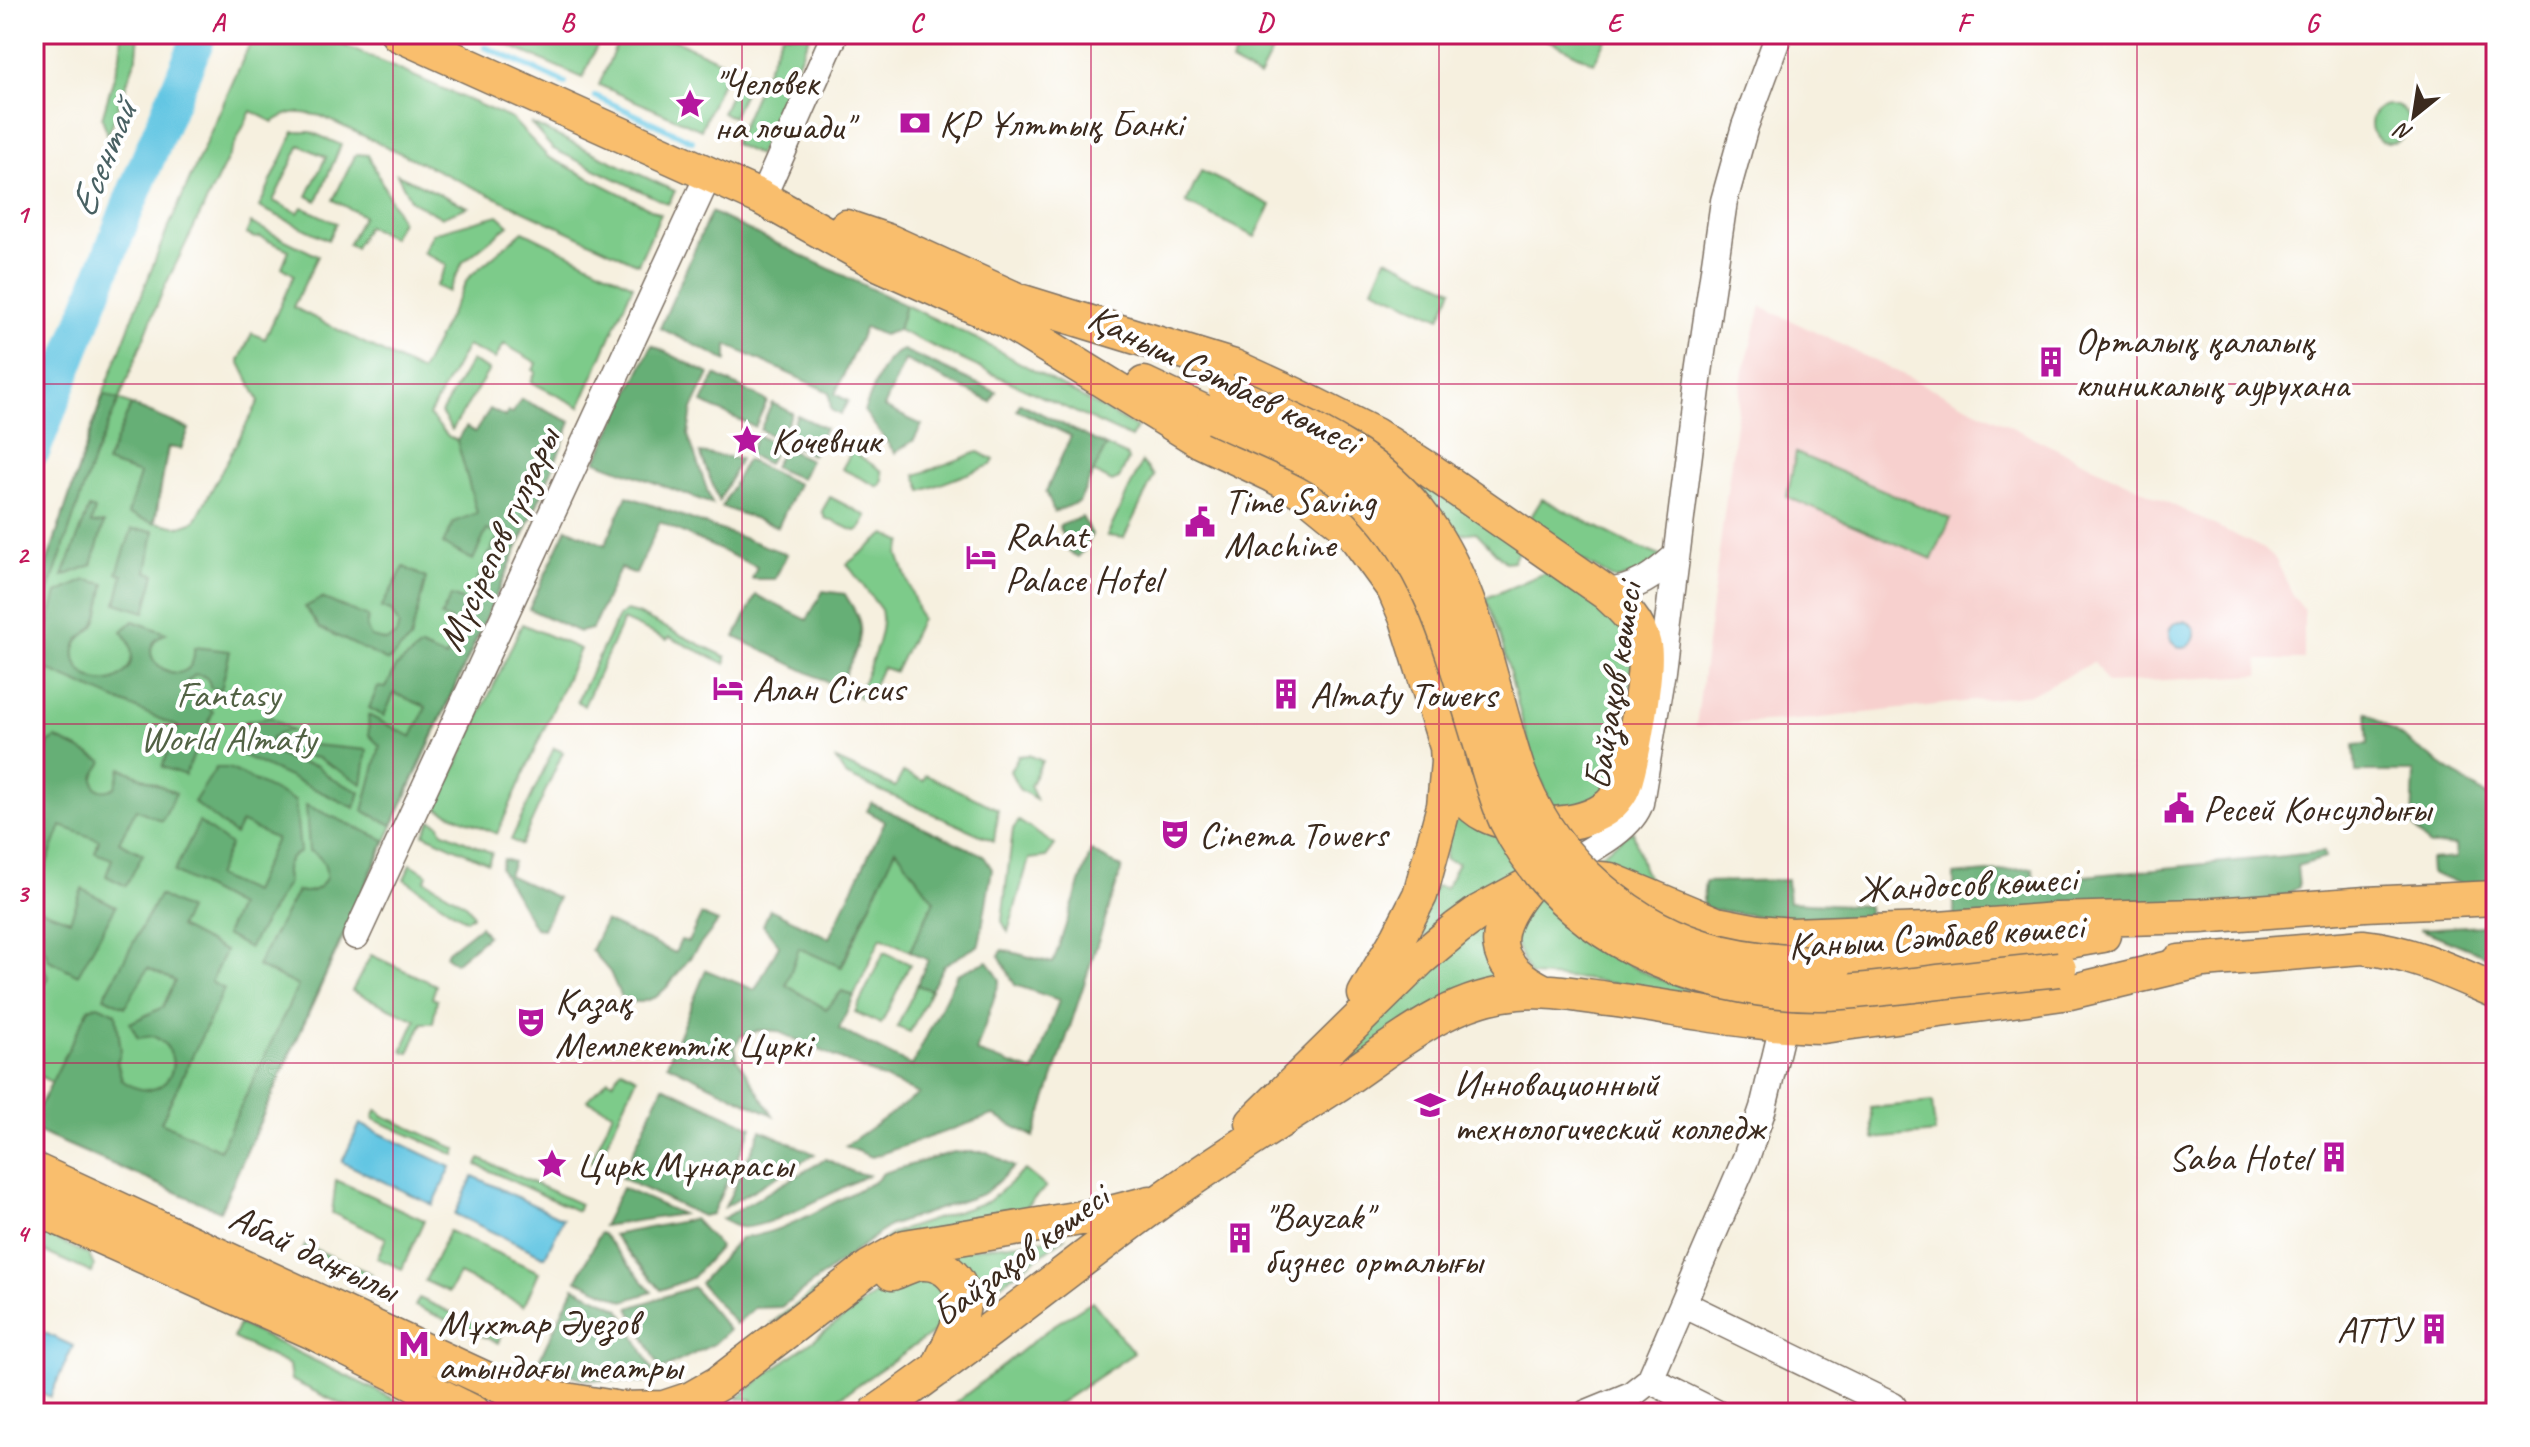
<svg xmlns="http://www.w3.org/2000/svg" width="2530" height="1447" font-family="Caveat,sans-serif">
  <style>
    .built { fill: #f7d0ce }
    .green { fill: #7dcb8a; stroke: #5c7a54; stroke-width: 2 }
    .forest { fill: #66af76; stroke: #506c4a; stroke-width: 2 }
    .water { fill: #64c6e3; stroke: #507880; stroke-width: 2 }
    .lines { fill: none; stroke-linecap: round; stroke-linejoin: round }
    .stream { stroke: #64c6e3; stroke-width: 6 }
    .river { stroke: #64c6e3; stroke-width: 34 }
    .minor-casing { stroke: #7c6f62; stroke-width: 29 }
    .major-casing { stroke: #7c6f62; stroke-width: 37 }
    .minor { stroke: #fff; stroke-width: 26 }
    .major { stroke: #f9be6d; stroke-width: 34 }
    .major-bridge-casing { stroke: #7c6f62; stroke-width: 37; stroke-linecap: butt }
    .major-bridge { stroke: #f9be6d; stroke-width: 34 }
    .grid { fill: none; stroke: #c2185b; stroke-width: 2; stroke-opacity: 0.55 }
    .labels { text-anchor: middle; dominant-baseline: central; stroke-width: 8; stroke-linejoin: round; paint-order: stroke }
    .poi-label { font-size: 38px; fill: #3b2a1e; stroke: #fff; text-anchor: start }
    .street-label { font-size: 38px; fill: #3b2a1e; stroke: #fff }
    .park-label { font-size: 38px; fill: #526244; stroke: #fff }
    .water-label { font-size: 40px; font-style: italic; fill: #496163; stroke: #fff }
    .neatline { fill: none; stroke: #c2185b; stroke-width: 3 }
    .grid-label { font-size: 26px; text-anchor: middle; font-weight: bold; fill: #c2185b }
  </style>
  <rect width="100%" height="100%" fill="#fff"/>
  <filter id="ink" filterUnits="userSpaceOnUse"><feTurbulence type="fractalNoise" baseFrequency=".0125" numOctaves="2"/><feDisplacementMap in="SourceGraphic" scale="16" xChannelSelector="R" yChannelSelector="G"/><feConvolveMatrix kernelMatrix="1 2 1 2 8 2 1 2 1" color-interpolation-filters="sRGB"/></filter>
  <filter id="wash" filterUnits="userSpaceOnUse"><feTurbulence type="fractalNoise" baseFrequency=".006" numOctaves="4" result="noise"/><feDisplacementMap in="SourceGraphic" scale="32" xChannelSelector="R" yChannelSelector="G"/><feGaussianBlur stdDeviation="1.8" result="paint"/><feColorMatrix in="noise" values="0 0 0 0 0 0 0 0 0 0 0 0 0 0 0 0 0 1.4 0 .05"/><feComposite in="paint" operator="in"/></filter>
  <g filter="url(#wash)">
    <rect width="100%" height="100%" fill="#f6f0df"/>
    <path class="built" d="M1761,306l503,243 12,11 18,37 10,13v50h-46l2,15 -153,8 -13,-21 -62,32 -219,25 -117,7 46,-348z"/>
    <path class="green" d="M122,34h17l-2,21 -29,81 -6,-18 18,-62z
      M254,34l23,10 7,-10h34l194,85 36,38 113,57 -23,50 -317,-148c-22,-4 -29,-7 -48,6l-22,-11 -87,177 -45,112 70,29 -8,20 -13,-2 -13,75 23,5 17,-6 64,-120 -20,-40 13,-28 13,6 29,-64 -12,-8 7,-17 -29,-13 -5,1 -9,-4 5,-11 67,33 -25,51 128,65 47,-94 55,-47 110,54 -53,122 -49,-25 5,-10 -3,-2 4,-7 -33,-19 -9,15 -28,-13 -38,69 19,21 97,51 -325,724 -186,-81v-13l19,-34 -19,-10v-471l69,-208 60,-154z
      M490,34h112l-19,44 -94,-41z
      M621,34h41l67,31 -28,65 -102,-45z
      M782,34h28l-52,121 -24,-11z
      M1245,34h36l-22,43 -28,-15z
      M1536,34h73l-15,29z
      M741,69l11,5 -19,43 -11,-4z
      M2371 124a19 19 0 1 1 38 0a19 19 0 1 1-38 0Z
      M530,123l145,68 -7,13 -115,-55z
      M294,132h17l30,13 -24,56 -10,-5 19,-39 -26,-12 -27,56 25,12 4,-6 34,16 -8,17 -69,-33z
      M356,154l12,1 33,66 -9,17 -25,-12 -12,22 -7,-3 15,-29 -30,-16z
      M1201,171l70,34 -16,32 -69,-34z
      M397,174l71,33 -27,10 -30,-16z
      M498,215l11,10 -46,37 -15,30 -12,-6 11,-21 -24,-13 10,-19z
      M1386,258l67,31 -13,29 -67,-30z
      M905,305l74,35 158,88 -6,10 -233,-108z
      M471,361l18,9 -37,60 -11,-17z
      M1106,446l20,9 2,5 -9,19 -7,3 -19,-10z
      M852,451l30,20 1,10 -4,6 -37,-18z
      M978,452l16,8 -3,5 -69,26 -6,-16z
      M1796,453l155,66 -19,40 -145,-62z
      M1142,462l12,14 -30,62 -17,-2z
      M1396,462l125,84 -8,15 -8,1 -29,-30 -22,3z
      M830,497l37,19 -7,14 -5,1 -30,-13 -3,-7z
      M1542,499l88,45 31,12 -21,17 -24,7 -92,-52z
      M886,534l17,8 -5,12 23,65 -26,53 -13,-5 -15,34 -10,-5c9,-23 30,-63 24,-86l-34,-46z
      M1554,569l65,49 15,42 -23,129 -54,25c-37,-67 -42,-146 -71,-216z
      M626,611l11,3 89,43v7l-57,-27 -2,3 -44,-20 -39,86 -7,-5 41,-84z
      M522,624l58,25 -83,185 -60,-26z
      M554,748l9,4 -42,93 -10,-5z
      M1029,755l13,6 -12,25 6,13 -17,-10 -9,-18 8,-15z
      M836,760l59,27 8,-15 20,9 3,-6 72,34 -4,32 -149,-66z
      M1452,800l46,34 23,36 -125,87 40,-71 10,2 12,-25 -13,-4z
      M431,820l9,5 2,6 50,22 -4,10 -64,-29z
      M1019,821l36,24 -9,12 -17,2 -21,73 -6,-11 11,-92z
      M1633,831l10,37 9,18 -61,-25z
      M896,848l38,53 -24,50 -29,-14 -27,59 -12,-5 -16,18 -40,-24 13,-37 43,19z
      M411,864l16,10 -2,6 42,25 6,10 -7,5 -62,-41z
      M1536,890c17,17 34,37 54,51 39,29 84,45 131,58l-138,-20 -53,-3 -22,-49z
      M1492,916l11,60 -196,118 47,-45 65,-69z
      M884,952l26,12 -29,60 -26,-12z
      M371,955l65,30 -4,13 5,2 -4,23h-11l-13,30 -7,-2 14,-31 -64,-29z
      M917,985l14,5 -21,42 -13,-5z
      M621,1069l16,8 -40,87 -6,-2 22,-50 -26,-12 21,-21 5,3z
      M1932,1102l3,31 -61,6 -3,-31z
      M376,1110l6,3v2l75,34 -2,6 -82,-36z
      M480,1159l100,45 -3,7 -100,-46z
      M1025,1170l21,17 -28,27 -248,110 123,-91 96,-32z
      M336,1180l88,40 -22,49 -25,-11 9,-20 -54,-25z
      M34,1229l55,26 5,11 -2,7 -58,-26z
      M449,1231l90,41 -15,34 -65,-32 -10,18 -24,-11z
      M1064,1238l-90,66 -34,-52z
      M305,1245l67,29 -4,10 -67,-29z
      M927,1278c24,16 22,28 10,52l-120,83h-64l-1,-14h-15l26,-22 125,-92z
      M419,1298l82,37 -3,8 -83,-37z
      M1092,1301l42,52 -79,53 -4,7h-108l108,-86z
      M239,1324l184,89h-64l-68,-33 -2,-15 -56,-27z"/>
    <path class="forest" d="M711,212l194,93 -7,25 -15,5 -18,-8 -30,67 13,7 -8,14 -9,-5 -2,-18 -102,-47v16l-67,-33z
      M652,345l57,29 -17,35 -4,26 24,69 -116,-43z
      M903,350l93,42 -5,10 -86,-42 -21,47 38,18 -8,15 -19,13 -31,-42c9,-19 17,-55 39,-61z
      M715,375l52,26 -12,26 -53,-24z
      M104,394l15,6 -26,60 -59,175v-33z
      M521,399l50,23 -26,65 -153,338 -29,-14 17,-65 -11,-11 -1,-20 44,22 14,-30 -32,-14 -10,23 -15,-8 9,-21 8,1 10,-21 25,-20 25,11 15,-32 -20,-10 10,-20 16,6 31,-67 -11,-5 -14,30 -30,-16 11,-22 23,-9 -20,-72 9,-14 9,5 15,-23 15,8 3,-5 4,2z
      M772,403l20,10 -13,26 -19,-9z
      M1020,403l86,43 -27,56 -25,10 -8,-21 25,-55 -54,-26z
      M131,405l58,24 -8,20 -13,-2 -14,76 -26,-9 12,-40 -34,-11z
      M797,415l28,13 -13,27 -27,-13z
      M757,435l20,10 -9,19 -20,-9z
      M783,447l27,13 -9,19 -28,-12z
      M700,453l40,6 -21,42z
      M746,460l52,24 -20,43 -56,-20z
      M627,496l160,58 -12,25h-23l5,-12 -97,-45 -24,52 -16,-6 -28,61 -13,3 -50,-23 38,-81 38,17z
      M89,508l6,2 -4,14 13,-1 -12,42 -29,11z
      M1082,517l10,17 -7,15 -7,8 -9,-5 -10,-26z
      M132,529l22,2 -7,41 8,2 -10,38 -29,-9 7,-28 -6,-2z
      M404,567l22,11 -16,62 -22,21 -68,-33 -15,-21 17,-9 46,19 -2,10 5,10 15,4 10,-6 3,-10 -8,-14 -10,-3z
      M86,580l19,4c-2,8 -6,36 -11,42 -7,9 -16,9 -19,23 -4,26 28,42 47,26 15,-12 11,-31 0,-44l11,-10 33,12c-47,24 32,68 28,14l36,4 -9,39 -11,-2c0,-9 -6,-14 -15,-13l-8,7 2,11 10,5 14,14 -28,63 -23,-8 16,-40 -141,-62 20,-72z
      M823,591l22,3c4,8 10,15 13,24 9,21 -11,50 -20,69l-103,-50 21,-42 51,25z
      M2366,712l119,83 11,3v88h-30l-35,-13 -1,-13 26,-2 -1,-13 -26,1 -17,-21 2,-53h-58l-2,-27 14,-1z
      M271,717l21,14c-13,0 -27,7 -20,21l22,10 23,4 15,13 28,13 -5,16 -126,-59 11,-26z
      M288,737l25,8 54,5 -5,34 -44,-26 -30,-4 -9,-10 4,-6z
      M56,738l47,23c-2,7 -9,11 -9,18 0,14 13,13 21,8l6,-19 55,25 -14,28 -26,-12 -17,33 24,12 -17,32 -20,-10 6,-17 -17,-6 4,-13 -38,-14 -27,71v-79l14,-75z
      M216,768h13l66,33 5,51c-13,6 -17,16 -12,30l-39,66 -24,-13 13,-29 -64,-34 25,-50 31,23 -14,31 36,16 24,-53 -35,-17 -6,13 -41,-33z
      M871,803l112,52 9,14 -13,76 -35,20 -13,25 -14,-5 11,-25 -18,-9 24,-50 -38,-52 -55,118 -42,-19 -13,37 40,24 16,-18 12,5 -15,33 73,37 45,-92 31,-13 12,19 -24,72 58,20 25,-72 -44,-15 -16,-30 4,-5 50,13 38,-112 31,17 -88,269 -41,-22 -121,42 -27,-11 74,-52 -142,-63 -16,-1 -20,6 -6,10 1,11 37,58 -106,-51 39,-94 49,20 24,-45 -16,-20 7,-16 59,29 56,-117 -18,-10z
      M306,805l79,35 -165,371 -186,-81v-13l55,-109 9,-3 18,8 5,38 -4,11 5,18c42,32 72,-24 31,-44l-15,2 -8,-15 33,-16 12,-26 -27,-13 -23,39 -21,-10 55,-102 29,15 -9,17 46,24 -14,31 13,7 -63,133 59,28 78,-164 -41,-20 40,-75c14,3 22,-1 29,-13 1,-13 -4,-22 -17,-27z
      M2324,852l1,6 -28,8 2,21 -24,14 -321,21v-47l79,-7 2,13z
      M503,859l10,3 -5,13 50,23 -15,31 -8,-1 -35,-60z
      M1787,880l2,22 79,4 1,19 -44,1 -123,-18 3,-26z
      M82,889l34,17 -38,69 -29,-15 -15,-36v-17l36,13z
      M701,915l17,7 -51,65 -11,10 -15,5h-18l-13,-30 -19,-22 14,-29 70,32 6,-13 7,2z
      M2496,924v36l-76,-31z
      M480,926l7,10 -32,27 -9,-7 2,-5z
      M34,944l14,33 -14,26z
      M663,1086l89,41 -40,87 -10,2 -81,-38z
      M761,1130l54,24 -90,53z
      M954,1152h33l27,15 -29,26 -96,33 -108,81 -27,1 -18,16 -36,-41 40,-45c40,-2 101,-40 138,-59l5,-6z
      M826,1159l27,13 15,3c-27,12 -103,57 -129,52 -6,-1 -12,-5 -17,-8z
      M622,1188l60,26 -79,12z
      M694,1219l26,28 -28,31 -31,12 -48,-55z
      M600,1233l3,1 49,58 -28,9 -47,-21z
      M574,1287l46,22 35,65 -11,9 -62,-4 -43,-19z
      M693,1287l36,43 -15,14 -53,26 -32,-62z"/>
    <path class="water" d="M2169 634a13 13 0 1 1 26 0a13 13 0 1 1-26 0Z
      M360,1124l91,43 -18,38 -91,-43z
      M473,1176l90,43 -18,38 -90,-43z
      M34,1328l39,18 -23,51 -16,-8z"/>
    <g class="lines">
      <path class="stream" d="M485,47l80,36
        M595,96l97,45"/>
      <path class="river" d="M34,450l93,-241 73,-175"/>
    </g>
  </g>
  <g filter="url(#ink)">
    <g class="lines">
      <g class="minor-casing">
        <path id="minor" d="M762,198l73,-164
          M1605,592c30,-2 50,-17 71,-36
          M1556,870c25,-16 75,-38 84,-67l22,-132 37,-298 25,-172 21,-75 34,-92
          M356,936l353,-762
          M1683,1304l210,102 3,7
          M1650,1380l66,33
          M1587,1413l44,-18 19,-15 96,-222 17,-50 20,-83
          M2495,1413l1,-3"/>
      </g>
      <g class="major-casing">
        <path id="major" d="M398,34l364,164 118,66 147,66
          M846,227l44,15 138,63
          M1016,300l218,67 59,27 82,41 56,36 174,121c18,16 34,30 39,54 5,21 -12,116 -20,139 -3,8 -9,15 -14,20 -16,14 -38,18 -58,19 -52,3 -89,-6 -104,-62
          M1008,322l193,119 72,34 34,19 44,36 43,59 13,30 40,128 1,15 -4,44 -24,89 -21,41 -34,58
          M1144,384l70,33
          M1526,887c-36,44 -38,77 17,104
          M2179,962l184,-15c48,5 89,25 133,44
          M1837,963l220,-20 46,-8
          M1253,1123l167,-164 37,-31 22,-16 70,-38 61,6 106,44 42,8 34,3 133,-5 131,-10 144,-4 166,-12 130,-6
          M34,1170l495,229
          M34,1207l277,124 163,82
          M892,1273c9,-3 21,-10 30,-10 23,-1 41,18 41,40 -1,22 -17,46 -25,66
          M511,1391l110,18 43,-1 27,-9 28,-16 151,-116 35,-20 206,-34 39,-10
          M876,1413c98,-68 190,-143 286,-213 57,-41 117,-78 176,-116 57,-38 109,-86 180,-92 30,-3 60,3 90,7 72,9 143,26 215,27l247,-34 129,-31"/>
      </g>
      <use href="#minor" class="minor"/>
      <use href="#major" class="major"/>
      <g class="major-bridge-casing">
        <path id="major-bridge" d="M1226,391c72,32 153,63 200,131 52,73 64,165 92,249 14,40 38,76 69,106 73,70 150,88 250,86
          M1214,417c49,23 115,46 153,84 68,68 88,161 116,250 7,23 13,47 23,69 57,117 187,172 312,173 32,0 64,-5 96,-8 48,-6 97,-11 145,-16"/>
      </g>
      <use href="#major-bridge" class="major-bridge"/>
    </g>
  </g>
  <path class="grid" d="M393,34v1379M742,34v1379M1091,34v1379M1439,34v1379M1788,34v1379M2137,34v1379M34,384h2462M34,724h2462M34,1063h2462"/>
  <defs>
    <g id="sight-bare" transform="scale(2.4)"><path d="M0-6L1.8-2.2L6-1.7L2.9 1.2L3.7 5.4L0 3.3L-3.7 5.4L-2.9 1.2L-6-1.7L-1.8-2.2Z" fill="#b5179e" stroke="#fff" stroke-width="2.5" paint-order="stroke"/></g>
    <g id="bank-bare" transform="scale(2.4)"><path d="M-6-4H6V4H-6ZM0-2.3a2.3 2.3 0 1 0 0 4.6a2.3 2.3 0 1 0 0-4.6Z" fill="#b5179e" stroke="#fff" stroke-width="2.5" paint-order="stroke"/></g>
    <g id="building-bare" transform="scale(2.4)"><path d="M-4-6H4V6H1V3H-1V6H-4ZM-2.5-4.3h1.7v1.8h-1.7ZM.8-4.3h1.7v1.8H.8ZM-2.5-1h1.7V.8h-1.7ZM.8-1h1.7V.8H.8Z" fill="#b5179e" stroke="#fff" stroke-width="2.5" paint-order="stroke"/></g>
    <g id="civic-bare" transform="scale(2.4)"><path d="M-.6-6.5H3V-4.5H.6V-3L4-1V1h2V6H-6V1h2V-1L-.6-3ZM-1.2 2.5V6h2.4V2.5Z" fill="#b5179e" stroke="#fff" stroke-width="2.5" paint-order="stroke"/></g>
    <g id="hotel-bare" transform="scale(2.4)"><path d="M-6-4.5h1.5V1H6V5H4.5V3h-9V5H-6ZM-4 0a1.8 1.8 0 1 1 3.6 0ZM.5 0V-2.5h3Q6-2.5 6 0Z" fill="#b5179e" stroke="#fff" stroke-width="2.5" paint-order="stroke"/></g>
    <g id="theatre-bare" transform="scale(2.4)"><path d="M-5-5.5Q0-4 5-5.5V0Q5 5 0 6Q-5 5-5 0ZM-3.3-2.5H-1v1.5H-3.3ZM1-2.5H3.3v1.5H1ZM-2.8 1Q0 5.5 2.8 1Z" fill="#b5179e" stroke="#fff" stroke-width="2.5" paint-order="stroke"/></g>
    <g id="university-bare" transform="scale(2.4)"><path d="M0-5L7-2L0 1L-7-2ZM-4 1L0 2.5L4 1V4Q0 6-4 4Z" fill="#b5179e" stroke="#fff" stroke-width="2.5" paint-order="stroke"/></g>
    <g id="metro-bare" transform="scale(2.4)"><path d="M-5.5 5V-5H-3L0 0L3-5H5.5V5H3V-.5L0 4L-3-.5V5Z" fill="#b5179e" stroke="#fff" stroke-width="2.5" paint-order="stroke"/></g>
  </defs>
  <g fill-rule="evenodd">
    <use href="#sight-bare" x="690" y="104"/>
    <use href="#bank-bare" x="915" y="123"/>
    <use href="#building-bare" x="2051" y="362"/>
    <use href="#sight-bare" x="747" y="440"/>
    <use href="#civic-bare" x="1200" y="522"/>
    <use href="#hotel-bare" x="981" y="557"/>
    <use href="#hotel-bare" x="728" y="688"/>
    <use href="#building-bare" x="1286" y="694"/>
    <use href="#civic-bare" x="2179" y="808"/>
    <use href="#theatre-bare" x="1175" y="834"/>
    <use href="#theatre-bare" x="531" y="1022"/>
    <use href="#university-bare" x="1430" y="1105"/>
    <use href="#building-bare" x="2334" y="1157"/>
    <use href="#sight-bare" x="552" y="1164"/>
    <use href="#building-bare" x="1240" y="1238"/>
    <use href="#building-bare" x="2434" y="1329"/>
    <use href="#metro-bare" x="414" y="1344"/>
  </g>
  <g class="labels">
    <g class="poi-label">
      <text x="714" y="82">"Человек<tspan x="714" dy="44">на лошади"</tspan></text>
      <text x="939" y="123">ҚР Ұлттық Банкі</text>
      <text x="2075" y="340">Орталық қалалық<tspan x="2075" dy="44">клиникалық аурухана</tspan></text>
      <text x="771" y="440">Кочевник</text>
      <text x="1224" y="500">Time Saving<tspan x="1224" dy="44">Machine</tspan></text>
      <text x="1005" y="535">Rahat<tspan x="1005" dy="44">Palace Hotel</tspan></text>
      <text x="752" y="688">Алан Circus</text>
      <text x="1310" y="694">Almaty Towers</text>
      <text x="2203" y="808">Ресей Консулдығы</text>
      <text x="1199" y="834">Cinema Towers</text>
      <text x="555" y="1000">Қазақ<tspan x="555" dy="44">Мемлекеттік Циркі</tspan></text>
      <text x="1454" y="1083">Инновационный<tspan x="1454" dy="44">технологический колледж</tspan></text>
      <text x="2310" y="1157" text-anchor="end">Saba Hotel</text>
      <text x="576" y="1164">Цирк Мұнарасы</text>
      <text x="1264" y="1216">"Bayzak"<tspan x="1264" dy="44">бизнес орталығы</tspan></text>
      <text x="438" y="1322">Мұхтар Әуезов<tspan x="438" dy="44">атындағы театры</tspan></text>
      <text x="2410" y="1329" text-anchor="end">АТТУ</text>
    </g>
    <g class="street-label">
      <text transform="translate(1224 379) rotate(26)">Қаныш Сәтбаев көшесі</text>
      <text transform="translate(498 539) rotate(-65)">Мүсірепов гүлзары</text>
      <text transform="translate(1613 686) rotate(-81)">Байзақов көшесі</text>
      <text transform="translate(1967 884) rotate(-3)">Жандосов көшесі</text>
      <text transform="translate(1936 936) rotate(-4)">Қаныш Сәтбаев көшесі</text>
      <text transform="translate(314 1253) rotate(25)">Абай даңғылы</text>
      <text transform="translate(1020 1255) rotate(-37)">Байзақов көшесі</text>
    </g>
    <g class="park-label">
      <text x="228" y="694">Fantasy<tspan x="228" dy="44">World Almaty</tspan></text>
    </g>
    <g class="water-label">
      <text transform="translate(103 159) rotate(-68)">Есентай</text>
    </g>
  </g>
  <rect width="2530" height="1447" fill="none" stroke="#fff" stroke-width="88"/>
  <g transform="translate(2414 116) rotate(210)" stroke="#ffffff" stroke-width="6" paint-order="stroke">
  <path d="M0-6L14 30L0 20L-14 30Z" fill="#3b2a1e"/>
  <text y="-12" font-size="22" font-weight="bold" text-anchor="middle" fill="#3b2a1e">N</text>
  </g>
  <rect x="44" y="44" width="2442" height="1359" class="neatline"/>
  <g class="grid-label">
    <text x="218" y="31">A</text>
    <text x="567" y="31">B</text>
    <text x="916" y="31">C</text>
    <text x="1265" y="31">D</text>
    <text x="1614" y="31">E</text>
    <text x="1963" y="31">F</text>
    <text x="2312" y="31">G</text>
    <text x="22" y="223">1</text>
    <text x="22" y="563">2</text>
    <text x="22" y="902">3</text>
    <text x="22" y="1242">4</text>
  </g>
</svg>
